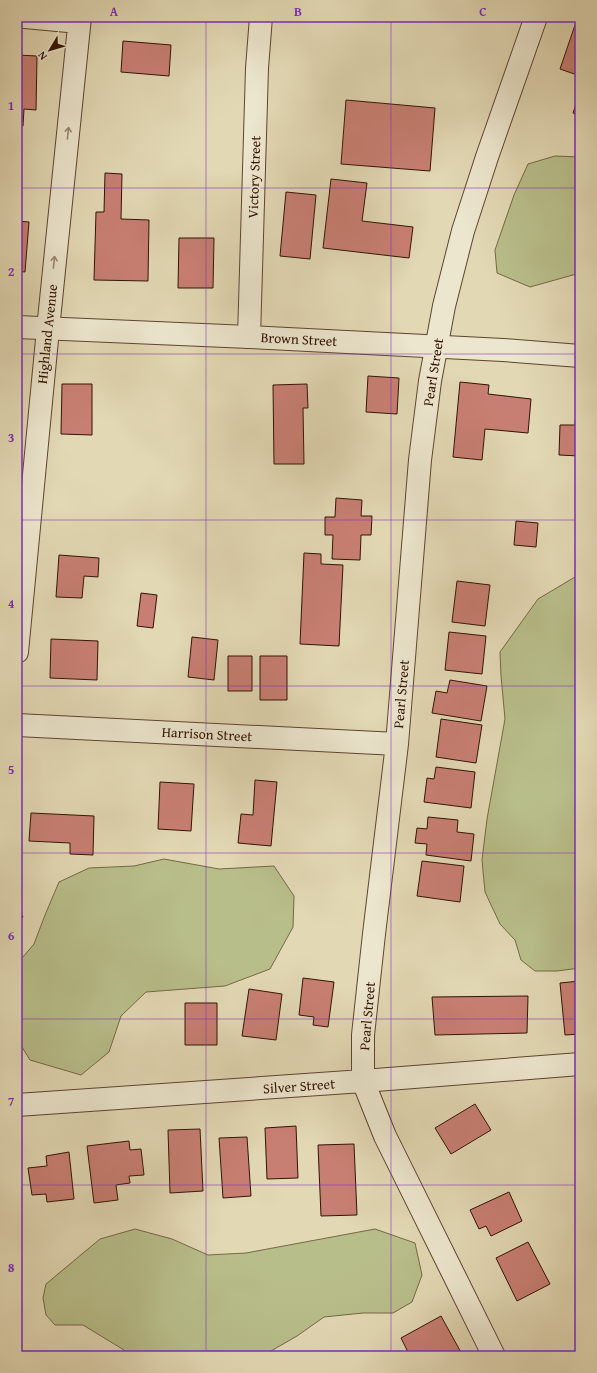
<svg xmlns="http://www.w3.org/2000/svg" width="597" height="1373" font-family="'Gentium Book Plus',serif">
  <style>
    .green { fill: #b8be8a; stroke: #756847 }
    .building { fill: #c87f73; stroke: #321304 }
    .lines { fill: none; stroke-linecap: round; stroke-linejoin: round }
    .minor-casing { stroke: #5e4430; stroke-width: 24 }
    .tertiary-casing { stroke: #5e4430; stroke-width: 24 }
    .minor { stroke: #ece6ce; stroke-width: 22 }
    .tertiary { stroke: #ece6ce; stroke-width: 22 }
    .oneway { stroke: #988773 }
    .grid { fill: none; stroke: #7b2cbf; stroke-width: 1; stroke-opacity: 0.55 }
    .labels { text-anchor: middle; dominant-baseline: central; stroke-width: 4; stroke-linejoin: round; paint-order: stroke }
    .street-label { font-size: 14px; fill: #321304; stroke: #ece6ce }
    .neatline { fill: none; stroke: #7b2cbf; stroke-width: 1.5 }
    .grid-label { font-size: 13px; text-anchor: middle; font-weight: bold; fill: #7b2cbf }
  </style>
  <rect width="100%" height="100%" fill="#e2d8b4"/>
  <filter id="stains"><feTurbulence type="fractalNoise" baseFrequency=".005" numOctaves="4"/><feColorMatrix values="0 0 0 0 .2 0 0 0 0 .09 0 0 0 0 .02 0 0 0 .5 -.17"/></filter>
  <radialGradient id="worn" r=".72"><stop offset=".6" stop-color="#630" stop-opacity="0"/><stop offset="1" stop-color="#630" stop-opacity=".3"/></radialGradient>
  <path class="green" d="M555,156l25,1v116l-50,14 -33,-14 -2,-23 19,-55 14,-31z
    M580,574v394l-23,3h-22l-14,-11 -6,-20 -15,-16 -15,-32 -3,-32 5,-41 18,-100 -4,-43 -1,-24 38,-53z
    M164,859l55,10 55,-3 20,30 -1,31 -23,42 -45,17 -79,6 -25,24 -12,36 -28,23 -51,-15 -13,-21v-75l17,-20 11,-29 14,-33 30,-14 45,-2z
    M135,1229l37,10 36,16 38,-2 129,-24 40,14 7,32 -10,27 -19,11h-30l-39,4 -27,19 -26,15 -23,5h-119l-5,-6 -41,-25h-28l-9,-10 -3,-17 3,-14 54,-45z"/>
  <path class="building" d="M575,25l5,2v49l-20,-7z
    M123,41l48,4 -2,31 -48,-4z
    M17,55l20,1 -1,54 -12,-1 -1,17 -6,-1z
    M580,92v24l-7,-3z
    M346,100l89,8 -5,63 -89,-7z
    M105,173l17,1 -1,45 28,1 -1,61 -54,-1 2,-68h8z
    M331,179l36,4 -5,38 51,6 -4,31 -86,-10z
    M286,192l30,3 -6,64 -30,-3z
    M17,221l12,1 -4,50 -8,-1z
    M179,238h35l-1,50h-35z
    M368,376l31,2 -2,36 -31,-2z
    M460,382l29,3 -1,9 43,5 -3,34 -43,-4 -3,31 -29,-3z
    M62,384h30v51l-31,-1z
    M307,384l1,24h-5l1,56h-30l-1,-79z
    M576,410h4v46l-21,-1 1,-30h15z
    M336,498l26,2 -1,16h11l-1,19h-10l-1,25 -28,-1 1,-24h-8v-18h10z
    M516,521l22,2 -2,24 -22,-2z
    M304,553l17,1v10l22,1 -4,81 -39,-2z
    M59,555l40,3 -1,19 -14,-1 -2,22 -26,-1z
    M457,581l33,4 -5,41 -33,-4z
    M141,593l16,2 -4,33 -16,-2z
    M449,632l37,4 -4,38 -37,-4z
    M192,637l26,3 -4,40 -26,-3z
    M51,639l47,2 -1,39 -47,-2z
    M228,656h24v35h-24z
    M260,656h27v44h-27z
    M450,680l37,6 -6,35 -49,-8 4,-22 11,2z
    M441,719l41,6 -6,38 -40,-6z
    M436,767l39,5 -4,36 -47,-6 3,-24 7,1z
    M255,780l22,2 -6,64 -33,-3 3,-29 12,1z
    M160,782l34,2 -3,47 -33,-2z
    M31,813l63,3 -1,39 -23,-1v-11l-41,-2z
    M428,817l30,3 -1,12 17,2 -3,27 -45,-6 1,-11 -12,-1 2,-15 10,1z
    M422,861l42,5 -4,36 -43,-6z
    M17,913l6,3 -6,12z
    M303,978l31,4 -6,45 -15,-2 1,-8 -15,-2z
    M580,981v53l-15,1 -5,-52z
    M249,989l33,5 -6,46 -34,-4z
    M528,996l-1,37 -92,2 -3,-38z
    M185,1003h32v42h-32z
    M475,1104l16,26 -40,24 -16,-26z
    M296,1126l2,52 -31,1 -2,-51z
    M200,1129l3,62 -33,2 -2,-63z
    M247,1137l4,59 -28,2 -4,-60z
    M129,1141l1,9 11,-1 3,26 -15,1 1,7 -14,2 2,15 -24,3 -7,-57z
    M354,1144l3,71 -36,1 -3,-71z
    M69,1152l5,47 -27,3 -1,-8 -14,1 -4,-27 19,-2 -1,-10z
    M509,1192l13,29 -31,15 -5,-10 -7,3 -9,-19z
    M528,1242l22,42 -33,17 -21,-43z
    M441,1316l22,40h-53l-9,-18z"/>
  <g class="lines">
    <g class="minor-casing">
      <path id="minor" d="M25,17l54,5
        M249,337l8,-269 4,-51
        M17,652l31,-323 32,-312
        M17,725l380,19
        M17,1105l346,-24 217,-17
        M494,1356l-109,-220 -22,-55v-46l11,-101 23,-190 23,-284 10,-79 14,-75 19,-75 24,-74 49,-140"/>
    </g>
    <g class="tertiary-casing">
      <path id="tertiary" d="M17,327l232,10 254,13 77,6"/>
    </g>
    <use href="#minor" class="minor"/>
    <use href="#tertiary" class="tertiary"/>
  </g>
  <defs><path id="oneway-shaft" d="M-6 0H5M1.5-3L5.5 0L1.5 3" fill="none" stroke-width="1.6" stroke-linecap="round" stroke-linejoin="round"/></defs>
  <g class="oneway">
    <use href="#oneway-shaft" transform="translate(68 133) rotate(-84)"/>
    <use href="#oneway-shaft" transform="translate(54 262) rotate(-84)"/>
  </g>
  <path class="grid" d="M206,17v1339M391,17v1339M17,188h563M17,354h563M17,520h563M17,686h563M17,853h563M17,1019h563M17,1185h563"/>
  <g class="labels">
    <g class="street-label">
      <text transform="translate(254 177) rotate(-88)">Victory Street</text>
      <text transform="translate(47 334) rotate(-84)">Highland Avenue</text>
      <text transform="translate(299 339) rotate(3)">Brown Street</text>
      <text transform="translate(433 372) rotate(-81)">Pearl Street</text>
      <text transform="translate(401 694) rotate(-85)">Pearl Street</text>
      <text transform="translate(207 734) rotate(3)">Harrison Street</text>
      <text transform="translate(367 1016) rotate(-85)">Pearl Street</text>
      <text transform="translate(299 1086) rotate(-4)">Silver Street</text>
    </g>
  </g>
  <rect width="597" height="1373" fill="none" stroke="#e2d8b4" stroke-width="44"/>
  <g transform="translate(50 50) rotate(232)" stroke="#ece6ce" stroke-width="3" paint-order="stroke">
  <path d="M0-3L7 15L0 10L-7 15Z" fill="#321304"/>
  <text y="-6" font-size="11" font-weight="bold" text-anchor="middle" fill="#321304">N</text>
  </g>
  <rect x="22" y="22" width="553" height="1329" class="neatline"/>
  <g class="grid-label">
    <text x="114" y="16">A</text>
    <text x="298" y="16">B</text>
    <text x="483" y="16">C</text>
    <text x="11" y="110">1</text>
    <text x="11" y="276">2</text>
    <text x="11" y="442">3</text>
    <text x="11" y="608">4</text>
    <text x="11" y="774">5</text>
    <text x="11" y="940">6</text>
    <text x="11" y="1106">7</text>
    <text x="11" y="1272">8</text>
  </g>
  <rect width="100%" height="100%" filter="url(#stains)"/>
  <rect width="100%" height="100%" fill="url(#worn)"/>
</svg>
